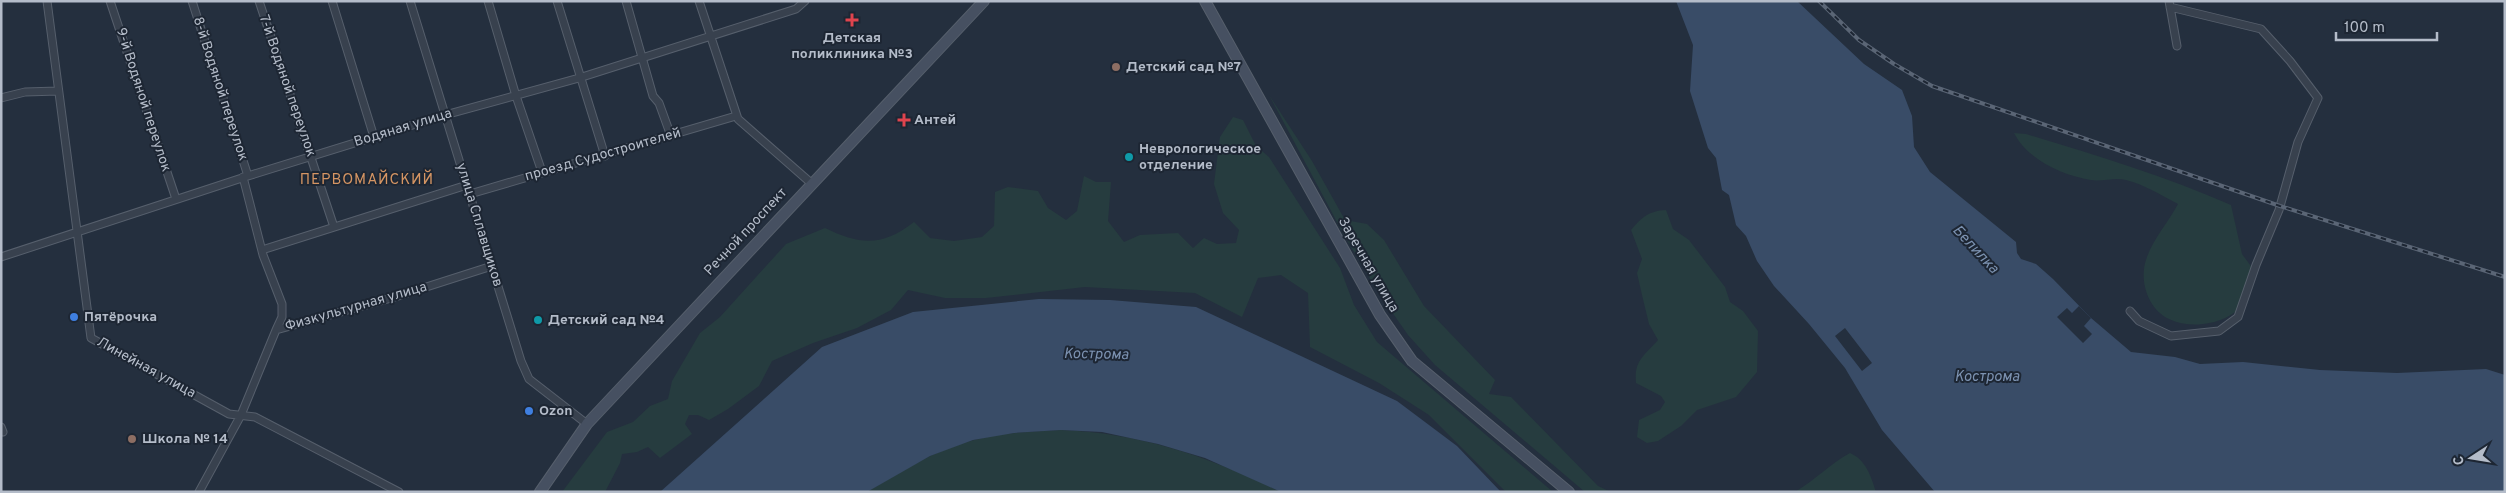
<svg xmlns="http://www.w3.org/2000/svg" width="2506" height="493" font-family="Overpass,sans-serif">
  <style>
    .green { fill: #263c3f }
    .water { fill: #394c67 }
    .pier { fill: #242f3e }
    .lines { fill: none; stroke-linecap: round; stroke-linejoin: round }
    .street-casing { stroke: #565f6c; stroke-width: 9 }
    .secondary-casing { stroke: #565f6c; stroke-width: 12 }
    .street { stroke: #38414e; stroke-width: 7 }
    .secondary { stroke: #465061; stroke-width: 10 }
    .rail-casing { stroke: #5a6575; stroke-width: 4 }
    .rail { stroke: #1d2633; stroke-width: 2; stroke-dasharray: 5.5; stroke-linecap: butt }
    .health-dot { fill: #e0444e; stroke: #1d2633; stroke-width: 2 }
    .education-dot { fill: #8d6e63; stroke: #1d2633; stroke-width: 2 }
    .culture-dot { fill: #0f9aa8; stroke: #1d2633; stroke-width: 2 }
    .shop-dot { fill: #3f7fe0; stroke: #1d2633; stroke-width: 2 }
    .labels { text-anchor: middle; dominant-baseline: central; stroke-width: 4; stroke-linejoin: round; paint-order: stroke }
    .poi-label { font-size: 14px; font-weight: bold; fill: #b4bcc9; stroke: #1d2633; text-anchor: start }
    .street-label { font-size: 14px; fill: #b4bcc9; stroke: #1d2633 }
    .neighbourhood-label { font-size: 15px; letter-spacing: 1px; fill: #d59563; stroke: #1d2633 }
    .water-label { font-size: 15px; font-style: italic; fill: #7c92b1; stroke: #1d2633 }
  </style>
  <rect width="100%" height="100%" fill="#242f3e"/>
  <path class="green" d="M1269,95l43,66 33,59 22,4 17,16 40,66 71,74 -6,14 22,3 87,89 13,6h-26l-150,-127 -27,-30 -30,-43 -34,-57z
    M1233,117l10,3 13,26 13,11 71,111 14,37 23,37 176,150h-47l-77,-77 -50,-32 -69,-36 -2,-54 -27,-18 -23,3 -16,39 -47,-24 -110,-6 -99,11h-41l-37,-8 -17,20 -34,18 -44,15 -41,18 -13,25 -31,23 -19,11 -11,-5h-9l-4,9 7,10 -32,24 -12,-11 -11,5 -15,2 -2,9 -15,29h-43l45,-60 26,-10 17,-16 18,-7 4,-18 28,-48 20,-16 66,-73 39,-16c35,17 57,19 89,-6l16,16 24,3 28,-4 12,-11 1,-34 13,-5 30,4 10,17 18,12 11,-9 7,-35 12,6h15l-3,39 16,21 16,-7 38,-2 15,15 11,-10 13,6 19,-1 3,-13 -16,-17 -9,-29 6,-47z
    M2014,133l12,1c70,21 138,42 205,71l11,49 11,15c-2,9 -2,22 -6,30 -14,24 -53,32 -78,20 -21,-10 -30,-38 -23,-59 6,-20 22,-37 32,-56 -17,-9 -33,-19 -52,-24 -11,-3 -24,2 -35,0 -29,-5 -63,-20 -77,-47z
    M1666,210l7,19 16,11 36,47 5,15 13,9 15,20 -1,41 -21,25 -39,13 -16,16 -23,15 -11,2 -10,-6 2,-17 21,-10 5,-8 -4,-6 -25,-13c-2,-23 8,-27 22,-43l-9,-16 -7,-29 -5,-22 5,-14 -11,-29c11,-13 18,-19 35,-20z
    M1061,430c80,3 149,27 220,62h-414c33,-21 68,-42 107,-52 28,-8 58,-8 87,-10z
    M1850,453c16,7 21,23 26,39h-81c20,-12 35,-28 55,-39z"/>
  <path class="water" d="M1676,1h121l67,63 38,26 10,26 2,31 16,25 86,70 1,11 4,6 15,5 17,15 38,39 40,34 44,5 25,7 43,-2 77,8 77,3 89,-4 19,6v117h-570l-53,-62 -37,-62 -36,-44 -35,-38 -17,-25 -11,-25 -10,-11 -7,-30 -7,-5 -6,-32 -8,-10 -18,-57 3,-46z
    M1039,299l71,1 86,7 201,94 60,45 44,46h-220l-76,-34 -47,-14 -56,-12 -41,-2 -47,3 -41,7 -43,16 -63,36h-207l162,-145 91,-35z"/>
  <path class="pier" d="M2079,306l12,12 -7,8 8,8 -9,9 -26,-26 10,-9 5,5z
    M1845,328l27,35 -10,8 -27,-35z"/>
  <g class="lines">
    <g class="street-casing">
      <path id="street" d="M47,1l44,337 138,76 26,3 144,75
        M110,1l66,198
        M192,1l56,175
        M259,1l75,226
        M332,1l42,136
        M410,1l111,360 8,18 58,45
        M488,1l28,95 26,76
        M557,1l48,155
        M626,1l27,95 6,7 12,33
        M699,1l39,118 73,64
        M2169,1l8,45
        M1,98l24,-6 33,-1
        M243,177l20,78 19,49v13l-6,13
        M470,194l266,-78
        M262,250l205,-65
        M1,257l247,-81 197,-61 134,-37 217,-69 9,-8
        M2130,311l9,10 32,15 48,-5 19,-14 18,-52 23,-55 19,-68 20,-44 -28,-37 -29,-32 -91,-22
        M1,427l2,5
        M199,492l42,-77 35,-85 119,-33 97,-31"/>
    </g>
    <g class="secondary-casing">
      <path id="secondary" d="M1205,1l175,314 32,46 157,131
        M540,492l47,-68 397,-423"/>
    </g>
    <use href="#street" class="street"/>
    <use href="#secondary" class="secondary"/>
    <g class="rail-casing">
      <path id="rail" d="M1819,1l40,39 35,24 38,22 348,120 225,71"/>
    </g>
    <use href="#rail" class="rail"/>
  </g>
  <g class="health-dot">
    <path d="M849.5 12.5h5v5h5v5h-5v5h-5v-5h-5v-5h5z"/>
    <path d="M901.5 112.5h5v5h5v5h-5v5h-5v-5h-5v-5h5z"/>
  </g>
  <g class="education-dot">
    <circle cx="1116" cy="67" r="5"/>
    <circle cx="132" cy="439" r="5"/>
  </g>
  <g class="culture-dot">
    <circle cx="1129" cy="157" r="5"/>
    <circle cx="538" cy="320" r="5"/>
  </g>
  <g class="shop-dot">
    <circle cx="74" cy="317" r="5"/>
    <circle cx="529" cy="411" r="5"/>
  </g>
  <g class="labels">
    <g class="poi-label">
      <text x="852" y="38" text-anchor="middle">Детская<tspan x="852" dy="16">поликлиника №3</tspan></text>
      <text x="1126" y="67">Детский сад №7</text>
      <text x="914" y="120">Антей</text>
      <text x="1139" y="149">Неврологическое<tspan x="1139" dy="16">отделение</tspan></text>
      <text x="84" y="317">Пятёрочка</text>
      <text x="548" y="320">Детский сад №4</text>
      <text x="539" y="411">Ozon</text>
      <text x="142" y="439">Школа № 14</text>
    </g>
    <g class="street-label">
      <text transform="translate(287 86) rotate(71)">7-й Водяной переулок</text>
      <text transform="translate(220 89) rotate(72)">8-й Водяной переулок</text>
      <text transform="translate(143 100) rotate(72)">9-й Водяной переулок</text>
      <text transform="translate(403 128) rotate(-17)">Водяная улица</text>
      <text transform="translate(603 155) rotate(-16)">проезд Судостроителей</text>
      <text transform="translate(479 225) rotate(73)">улица Сплавщиков</text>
      <text transform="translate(746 232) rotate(-47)">Речной проспект</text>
      <text transform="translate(1368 265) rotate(60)">Заречная улица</text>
      <text transform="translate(356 307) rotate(-16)">Физкультурная улица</text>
      <text transform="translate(146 368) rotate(29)">Линейная улица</text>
    </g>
    <g class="neighbourhood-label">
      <text x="367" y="180">ПЕРВОМАЙСКИЙ</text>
    </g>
    <g class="water-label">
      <text transform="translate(1975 250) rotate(47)">Белилка</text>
      <text transform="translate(1096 355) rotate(1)">Кострома</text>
      <text x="1987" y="377">Кострома</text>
    </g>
  </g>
  <rect width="2506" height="493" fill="none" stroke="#b4bcc9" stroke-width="5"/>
  <g transform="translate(2471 458) rotate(258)" stroke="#1d2633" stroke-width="4" paint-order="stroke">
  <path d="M0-4L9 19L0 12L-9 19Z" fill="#b4bcc9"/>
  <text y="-8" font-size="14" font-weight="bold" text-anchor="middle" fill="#b4bcc9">С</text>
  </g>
  <path d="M2336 32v8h101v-8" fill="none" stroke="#b4bcc9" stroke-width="2.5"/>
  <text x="2344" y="32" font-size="15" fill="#b4bcc9" stroke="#1d2633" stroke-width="4" paint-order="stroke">100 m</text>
</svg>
